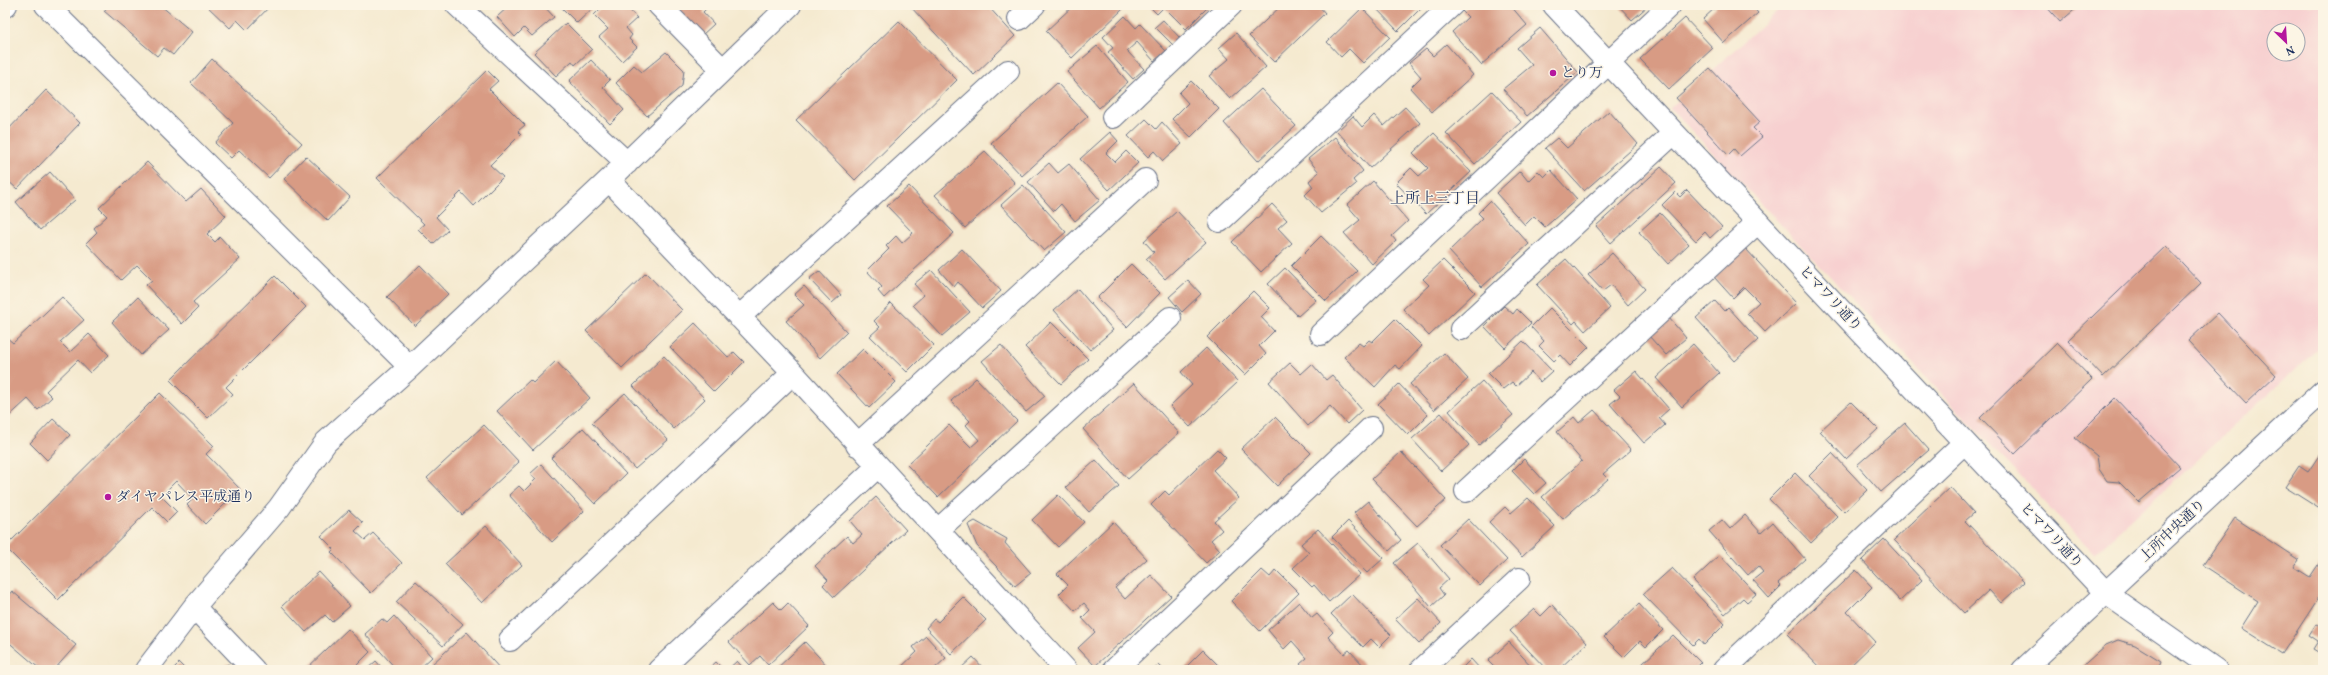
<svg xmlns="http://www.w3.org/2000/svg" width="2328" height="675" font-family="Vollkorn,'Noto Serif JP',serif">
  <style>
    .built { fill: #f7d0d0; fill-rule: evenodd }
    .building { fill: #d89b84 }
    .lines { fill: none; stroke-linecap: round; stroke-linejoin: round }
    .street-casing { stroke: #677086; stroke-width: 24 }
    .secondary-casing { stroke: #677086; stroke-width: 24 }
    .primary-casing { stroke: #677086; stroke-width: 24 }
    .street { stroke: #fff; stroke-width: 22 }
    .secondary { stroke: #fff; stroke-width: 22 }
    .primary { stroke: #fff; stroke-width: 22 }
    .poi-dot { fill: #b5179e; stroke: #fcf5e5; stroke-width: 1.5 }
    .labels { text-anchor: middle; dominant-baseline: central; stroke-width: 3; stroke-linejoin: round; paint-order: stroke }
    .poi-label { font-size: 14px; fill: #1b2f5e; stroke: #fcf5e5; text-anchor: start }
    .street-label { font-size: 14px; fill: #1b2f5e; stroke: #fcf5e5 }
    .neighbourhood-label { font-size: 15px; fill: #1b2f5e; stroke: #fcf5e5 }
  </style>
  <rect width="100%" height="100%" fill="#fcf5e5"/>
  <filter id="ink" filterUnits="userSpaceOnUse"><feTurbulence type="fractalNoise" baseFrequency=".025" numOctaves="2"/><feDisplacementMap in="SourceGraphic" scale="8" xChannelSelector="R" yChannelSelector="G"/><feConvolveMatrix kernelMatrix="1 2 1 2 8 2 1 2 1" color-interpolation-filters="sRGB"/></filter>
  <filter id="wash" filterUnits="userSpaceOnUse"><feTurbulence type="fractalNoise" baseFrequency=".012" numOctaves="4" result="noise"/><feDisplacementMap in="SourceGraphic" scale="16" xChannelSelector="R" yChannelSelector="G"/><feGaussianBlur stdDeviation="0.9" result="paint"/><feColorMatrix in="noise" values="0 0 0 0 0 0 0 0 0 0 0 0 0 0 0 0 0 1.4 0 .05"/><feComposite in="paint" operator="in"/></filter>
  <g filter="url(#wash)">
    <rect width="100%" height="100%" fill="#f5ead0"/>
    <path class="built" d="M1784,5h539v339l-229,210 -424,-446zM2274,30h24v24h-24z"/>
    <g id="blocks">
      <path class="building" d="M109,5h51l32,27 -19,23 -9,-7 -7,8 -53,-45z
        M206,5h65l-24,25 -10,-10 -7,8z
        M510,5h33l11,12 -22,19 -8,-8 -9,9 -18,-20z
        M559,5h37l-19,18z
        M604,5h21l12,13 -11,10 6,7 -3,4 8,8 -15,14 -23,-24 9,-8 -14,-14z
        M675,5h35l-7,7 11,12 -13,12 -28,-29z
        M909,5h78l28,31 -41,39z
        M1074,5h48l2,3 -52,50 -26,-27z
        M1148,5h62l-24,24 -22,-22 -7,7z
        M1282,5h36l7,8 -51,49 -25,-26z
        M1373,5h51l-26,26z
        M1469,5h41l17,20 -46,40 -29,-33 16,-15 -6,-6z
        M1618,5h31l-17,15z
        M1715,5h36l7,8 -34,30 -21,-24 13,-12z
        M2045,5h35l-20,17z
        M1362,8l28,29 -27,26 -14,-14 -8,8 -14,-15z
        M1125,16l11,12 4,-4 26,27 -12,10 -17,-19 -10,9 17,18 -11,10 -25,-27 5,-4 -10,-11z
        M1685,18l28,30 -44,41 -29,-30z
        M1163,20l17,18 -7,7 -18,-18z
        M899,21l58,59 -102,100 -59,-60z
        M566,23l26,26 -17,16 -3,-4 -16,15 -22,-23z
        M1540,28l38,44 -51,44 -24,-27 29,-24 -15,-17z
        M1236,33l30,34 -36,32 -21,-23 20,-17 -10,-11z
        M1446,44l27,31 -41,37 -22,-24 11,-11 -12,-14 17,-14 7,7z
        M1097,46l31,36 -29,26 -32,-36z
        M666,52l18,18 -2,16 -35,30 -31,-33 18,-18 8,7z
        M212,59l90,84 -33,35 -30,-28 -8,8 -16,-15 18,-20 -42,-40z
        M591,60l19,20 -7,7 21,23 -14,14 -41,-43z
        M1710,68l50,54 -7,6 9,9 -22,19 -6,-7 -6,6 -52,-57z
        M487,70l11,11 -9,8 36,36 -7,6 3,3 -31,31 13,12 -29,29 -13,-14 -25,25 12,13 -15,14 -15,-15 6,-5 -47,-46z
        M1191,81l28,28 -28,28 -19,-18 16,-16 -9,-10z
        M1057,83l31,33 -66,60 -31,-33z
        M1261,89l35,37 -38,35 -34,-38z
        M46,90l34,33 -63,66 -12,-11v-45z
        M1492,91l29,31 -46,42 -29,-31z
        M1405,107l15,16 -50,45 -33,-37 16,-15 9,11 12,-12 10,11z
        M1609,111l29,33 -54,47 -39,-43 12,-10 10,10z
        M1146,119l10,10 6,-7 20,22 -19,17 -9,-10 -6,6 -20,-21z
        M1110,132l8,9 -12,12 9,9 11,-11 12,12 -29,27 -29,-31z
        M1434,133l37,39 -45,42 -30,-31 15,-15 8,8 9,-8 -15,-15z
        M1335,137l28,34 -10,9 3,4 -35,29 -16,-18 8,-8 -4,-6 10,-9 -11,-13z
        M985,151l30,32 -50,45 -30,-33z
        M306,156l44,41 -22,24 -44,-42z
        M147,162l39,40 15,-13 25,27 -19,18 8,8 5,-5 20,22 -47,43 5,6 -16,16 -36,-39 6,-5 -15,-15 -16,15 -35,-37 11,-11 -3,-4 13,-12 -8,-8z
        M1049,163l9,10 11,-9 31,36 -25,21 -14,-17 -7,7 -26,-29z
        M1661,167l15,16 -65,60 -15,-17z
        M1551,170l26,29 -32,28 -11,-11 -9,9 -29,-32 24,-22 8,10 10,-10 6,6z
        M50,172l25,28 -35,30 -24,-28z
        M1373,181l35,40 -16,15 4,5 -24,23 -28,-31 16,-13 -13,-15z
        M1023,185l43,47 -22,19 -43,-46z
        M909,186l45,47 -70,65 -6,-7 4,-4 -15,-16 22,-22 -3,-3 10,-10 6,7 11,-10 -26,-27z
        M1687,190l35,37 -12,11 -5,-6 -9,9 -34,-36 13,-13 5,5z
        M1490,201l39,43 -47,43 -33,-36 34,-33 -5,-5z
        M1272,204l15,16 -9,8 14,15 -31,29 -29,-30z
        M1177,211l29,31 -41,37 -19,-20 8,-7 -10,-11z
        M1660,213l29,31 -21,20 -29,-32z
        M1321,236l36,35 -31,30 -35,-35z
        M2166,246l35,37 -98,94 -35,-37z
        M1745,248l51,55 -31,29 -18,-19 12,-11 -15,-15 -11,11 -19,-21z
        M962,249l39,42 -19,17 -24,-26 -4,5 -15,-17z
        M1612,253l33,36 -17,16 -17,-20 -8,6 -15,-16z
        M1566,259l44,49 -25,23 -9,-10 -3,3 -36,-39z
        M1443,260l32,32 -46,44 -26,-27 26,-24 -6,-6z
        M1131,264l29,29 -33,34 -30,-29z
        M420,265l28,29 -33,32 -28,-29z
        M1285,268l31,32 -18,16 -30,-32z
        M931,270l39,42 -28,24 -29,-31 11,-10 -10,-11z
        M819,271l22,24 -9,8 -23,-24z
        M646,273l36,37 -60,58 -36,-37z
        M275,276l31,31 -80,80 7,7 -25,24 -38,-38z
        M1188,280l13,14 -19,18 -13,-15z
        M804,286l43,46 -27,26 -34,-37 18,-16 -10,-10z
        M1078,289l35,41 -23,20 -36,-40z
        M1253,291l17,17 -9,9 13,14 -15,15 7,8 -21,21 -38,-38z
        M62,297l22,23 -24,22 10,10 19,-18 20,21 -19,18 -12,-13 -32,31 6,6 -14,13 -10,-11 -23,21v-84l8,7z
        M138,297l31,33 -28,25 -29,-33z
        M1715,301l9,10 4,-4 30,33 -23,21 -39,-43z
        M891,303l43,42 -27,27 -37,-36 10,-9 -6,-6z
        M1504,306l9,8 4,-5 14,14 -26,25 -21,-22z
        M1550,308l39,39 -19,19 -10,-11 -6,6 -15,-15 5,-5 -13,-14z
        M2218,313l58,62 -30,28 -58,-62z
        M1669,318l17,20 -20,17 -17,-19z
        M1395,319l27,27 -22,23 -5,-4 -20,22 -31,-30 15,-14 4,3 6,-6 3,2z
        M1051,322l37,37 -27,25 -36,-37z
        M695,323l33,34 6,-5 10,10 -30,30 -44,-45z
        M1523,341l29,30 -12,11 -9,-10 -15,14 -4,-4 -9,7 -15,-15z
        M2057,343l35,36 -77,75 -35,-36z
        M1693,344l26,29 -37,34 -26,-29z
        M1001,345l44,51 -19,16 -44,-51z
        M1206,348l32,34 -48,45 -20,-21 22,-21 -11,-13z
        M863,349l33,33 -27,26 -32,-34z
        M1444,353l24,26 -34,31 -24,-26z
        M664,356l41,43 -31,30 -41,-43z
        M556,361l34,37 -57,52 -36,-39 33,-31 3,3z
        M1290,363l11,11 11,-10 14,16 6,-5 30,35 -15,14 -17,-18 -22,20 -39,-44z
        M1636,371l33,38 -10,9 6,7 -21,18 -34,-39 10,-8 -6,-6z
        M976,378l41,43 -79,76 -31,-32 42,-40 22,22 8,-7 -13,-15 4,-4 -19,-20z
        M1482,381l31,34 -34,30 -30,-34z
        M1134,383l45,50 -51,46 -45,-50z
        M1399,384l29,31 -20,20 -30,-31z
        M160,393l54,53 -8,8 34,35 -35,35 -18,-19 6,-6 -17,-18 -15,15 16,16 -10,10 -15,-15 -94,93 -53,-53z
        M625,393l43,47 -33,29 -43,-46z
        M2115,398l65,69 -41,35 -20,-20 -12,-1 -8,-12 -2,-13 -22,-18z
        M1851,402l27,27 -32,30 -26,-28z
        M1594,410l37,40 -28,24 5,5 -45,40 -21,-22 40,-36 -25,-29 17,-15 5,6z
        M1441,413l28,32 -28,26 -29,-32z
        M1275,417l36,36 -34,33 -36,-37z
        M53,419l17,16 -23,25 -17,-17z
        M1905,423l24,27 -48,42 -24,-27z
        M484,425l35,37 -57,53 -35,-37z
        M583,428l43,46 -31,30 -44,-46z
        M1217,449l9,9 -13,12 26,28 -25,23 8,9 -11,10 9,10 -14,13 -55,-58 14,-14 4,4z
        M1401,452l45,48 -29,26 -45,-47z
        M1832,453l35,37 -23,22 -35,-36z
        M2320,454l3,1v56l-38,-24 14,-21 9,6z
        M1524,459l22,24 -12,11 -22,-23z
        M1096,460l23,26 -30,26 -23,-25z
        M541,464l43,47 -32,31 -43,-47 10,-9 5,5 12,-12 -6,-5z
        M1795,473l43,44 -27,26 -42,-44z
        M1950,487l24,26 -9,8 59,61 -23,21 -12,-13 -25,23 -70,-73z
        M1058,495l26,27 -26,25 -26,-27z
        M876,497l30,33 -72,67 -11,-12 5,-5 -13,-14 32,-30 6,7 9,-8 -12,-14z
        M1528,498l27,28 -33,31 -33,-35 16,-15 6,6z
        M1368,501l33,39 -12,11 -35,-38z
        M349,510l14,13 -8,8 10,9 8,-7 29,30 -31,30 -40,-41 3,-3 -13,-13z
        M1745,515l16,18 12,-11 32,37 -27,24 3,3 -12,12 -16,-18 10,-8 -5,-6 -10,9 -39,-44 13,-11 8,9z
        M2235,518l64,42 -5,7 16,10 10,-15 3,3v26l-41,63 -41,-26 17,-27 -55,-36z
        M1468,519l39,41 -27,26 -40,-41z
        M975,521l32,18 -2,4 26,30 -16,13 -38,-40 -9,-21z
        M1348,521l36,37 -17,15 -35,-36z
        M1113,522l34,37 -32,29 10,11 26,-24 20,21 -76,70 -17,-18 17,-16 -13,-14 8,-8 -6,-7 -9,8 -16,-17 9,-9 -11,-11z
        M486,526l36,39 -40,38 -37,-39z
        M1318,529l42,45 -31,28 -15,-17 -2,2 -19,-19 16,-15 -8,-9z
        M1884,539l38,41 -22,21 -38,-41z
        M1418,543l31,36 -10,9 5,7 -13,12 -37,-44z
        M1720,555l36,39 -9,8 -4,-4 -18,16 -32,-34z
        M1672,568l53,56 -21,21 -5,-6 -6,6 -50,-51z
        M1262,570l8,7 6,-7 23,23 -39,38 -29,-30z
        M1856,570l16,17 -25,25 28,30 -29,28h-24l-35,-36z
        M319,572l31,34 -18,16 -7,-7 -19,17 -24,-26z
        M416,581l47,43 -20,22 -47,-44z
        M12,591l64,54 -22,25h-13l-36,-31v-40z
        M1352,594l39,41 -12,12 -8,-8 -8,8 -32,-33z
        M963,597l23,23 -35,34 -25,-26 8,-9 4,3z
        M1418,598l23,25 -22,21 -24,-25z
        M773,602l8,8 7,-7 21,23 -41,39 -8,-9 -10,9 -21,-23z
        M1299,602l13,16 5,-4 16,18 -5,5 16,17 5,-4 17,18 -3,2h-58l-5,-6 7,-6 -15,-17 -8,8 -16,-19z
        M1639,604l24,26 -17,17 -6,-6 -16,16 -20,-20z
        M1552,605l35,38 -29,27h-11l-37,-39 24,-22 7,7z
        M394,616l38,41 -14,13h-21l-32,-36 17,-15 5,4z
        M2316,624l7,4v27l-10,-6 5,-8 -9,-6z
        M348,629l22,23 -18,18h-47z
        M467,632l34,38h-65l-5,-5z
        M1673,635l28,28 -7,7h-46l-6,-6z
        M926,636l20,22 -13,12h-35l19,-18 -4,-5z
        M2118,640l17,5 26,16 -2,5 4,4h-85l28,-25z
        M805,642l26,28h-56z
        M1509,642l26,28h-38l-9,-9z
        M1203,650l20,20h-40z
        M973,657l12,13h-26z
        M1471,659l10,11h-21z
        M376,661l8,9h-18z
        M737,661l8,9h-18z
        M716,662l8,8h-17z
        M179,663l7,7h-14z
        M228,664l6,6h-13z
        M1158,665l5,5h-11z"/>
    </g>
  </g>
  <g filter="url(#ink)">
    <use href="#blocks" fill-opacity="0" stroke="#677086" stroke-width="1"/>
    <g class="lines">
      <g class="street-casing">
        <path id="street" d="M46,5l364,362
          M457,5l170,158
          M659,5l63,64
          M1554,5l552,588 110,77
          M1019,19l15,-14
          M1113,117l118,-112
          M609,180l184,193 273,297
          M1220,221l232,-216
          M739,317l269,-246
          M1461,329l213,-196
          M1321,334l349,-329
          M857,445l288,-265
          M1466,491l292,-269
          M938,530l232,-212
          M194,607l60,63
          M510,640l283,-267
          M146,670l48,-63 85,-99 47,-66 84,-75 199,-187 181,-175
          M659,670l218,-203
          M1114,670l257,-242
          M1421,670l98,-91
          M1724,670l240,-227"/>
      </g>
      <g class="secondary-casing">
        <path id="secondary" d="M2023,670l300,-279"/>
      </g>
      <g class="primary-casing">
        <path id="primary" d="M5,6l1,-1"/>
      </g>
      <use href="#street" class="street"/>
      <use href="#secondary" class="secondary"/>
      <use href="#primary" class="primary"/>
    </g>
  </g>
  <g class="poi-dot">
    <circle cx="1553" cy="73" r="4"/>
    <circle cx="108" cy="497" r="4"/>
  </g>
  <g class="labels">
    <g class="poi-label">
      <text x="1561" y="73">とり万</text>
      <text x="116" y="497">ダイヤパレス平成通り</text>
    </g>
    <g class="street-label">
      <text transform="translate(1830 299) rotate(47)">ヒマワリ通り</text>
      <text transform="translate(2173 531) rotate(-43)">上所中央通り</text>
      <text transform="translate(2051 536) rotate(47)">ヒマワリ通り</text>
    </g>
    <g class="neighbourhood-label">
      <text x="1435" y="199">上所上三丁目</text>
    </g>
  </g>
  <rect width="2328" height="675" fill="none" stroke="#fcf5e5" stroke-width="20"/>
  <g transform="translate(2286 42) rotate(155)"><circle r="19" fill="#fcf5e5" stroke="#a2a6af"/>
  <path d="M0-3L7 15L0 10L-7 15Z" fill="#b5179e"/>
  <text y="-6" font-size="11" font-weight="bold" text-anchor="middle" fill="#1b2f5e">N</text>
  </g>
</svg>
